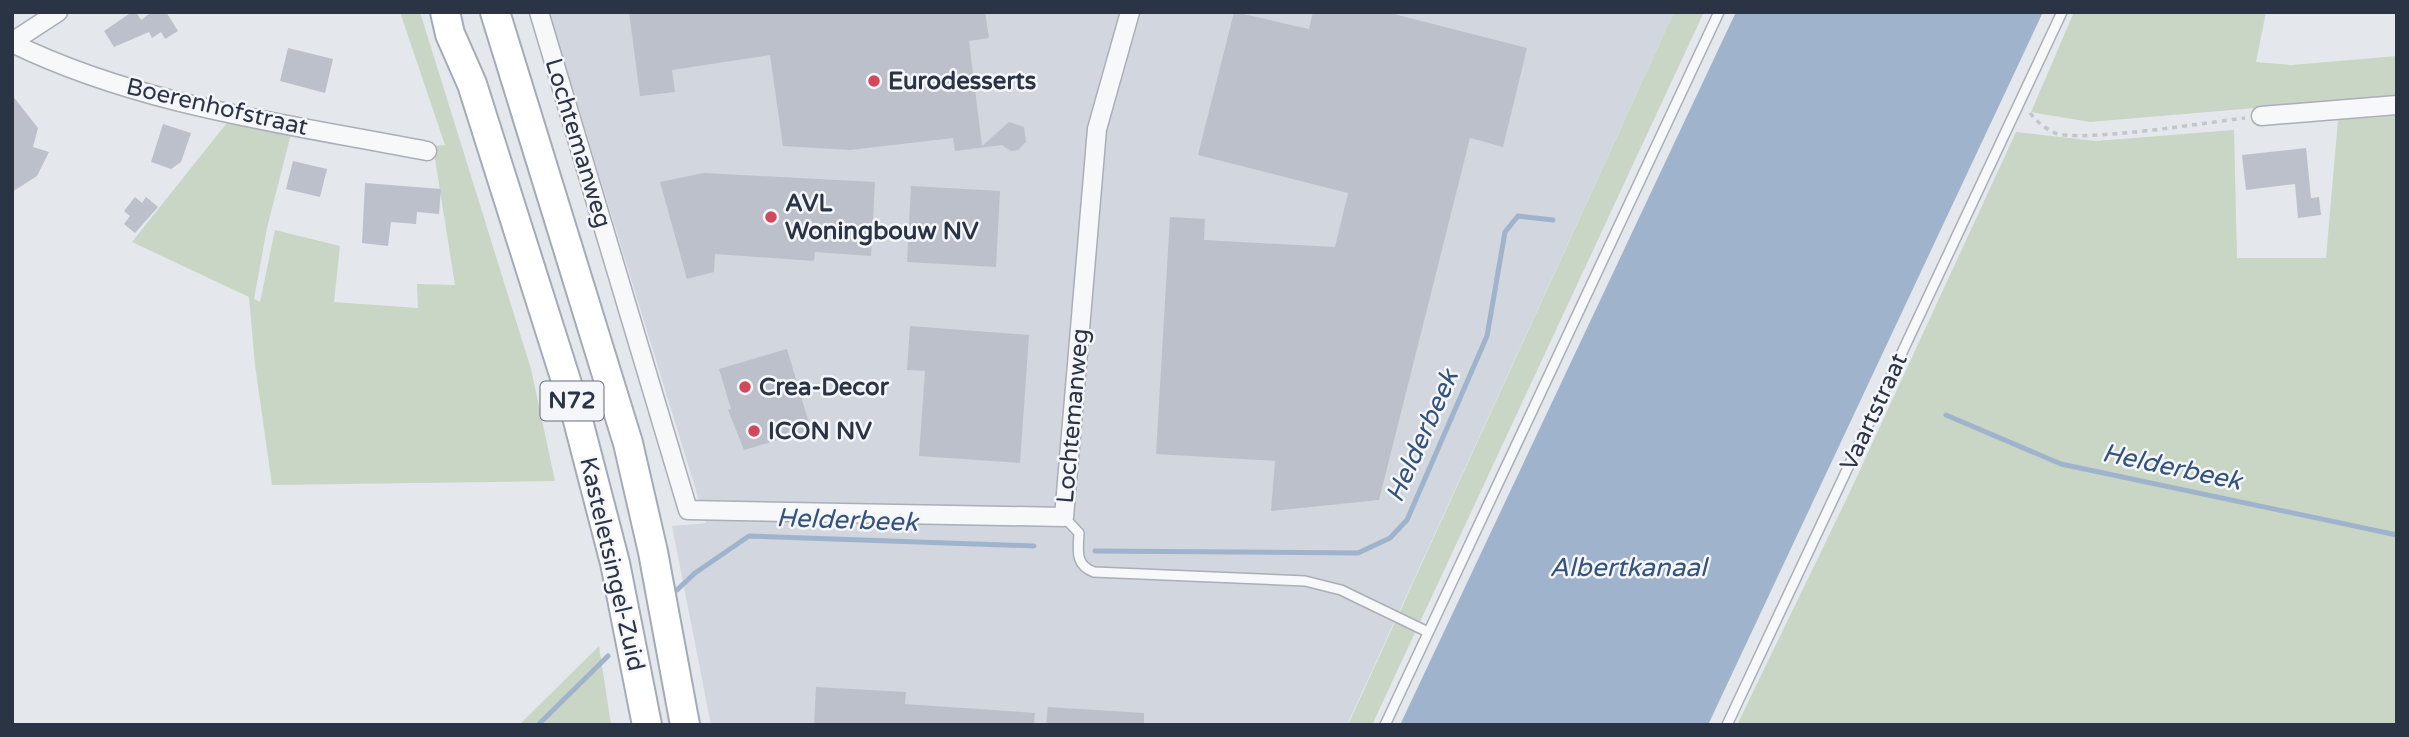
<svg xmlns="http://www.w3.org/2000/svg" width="2409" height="737" font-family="'Varela Round',sans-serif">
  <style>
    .built { fill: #d2d6de }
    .green { fill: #c9d6c5 }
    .water { fill: #9fb4cc }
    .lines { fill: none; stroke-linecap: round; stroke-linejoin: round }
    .stream { stroke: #9fb4cc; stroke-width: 5 }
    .building { fill: #bbc0ca }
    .lane-casing { stroke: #a9aeb7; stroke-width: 12 }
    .street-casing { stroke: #a9aeb7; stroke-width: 21 }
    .primary-casing { stroke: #a3abb8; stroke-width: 32 }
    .path { stroke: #c2c5cb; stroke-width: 3.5; stroke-dasharray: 5 5; stroke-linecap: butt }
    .lane { stroke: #f7f8fa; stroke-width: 9 }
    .street { stroke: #f7f8fa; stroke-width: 18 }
    .primary { stroke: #fff; stroke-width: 28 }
    .poi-dot { fill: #d1495b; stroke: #f4f6f9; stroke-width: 2.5 }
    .labels { text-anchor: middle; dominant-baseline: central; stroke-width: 5; stroke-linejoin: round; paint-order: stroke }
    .shield { fill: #f4f6f9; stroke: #676e7b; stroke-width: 2 }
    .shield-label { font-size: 23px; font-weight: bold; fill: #2b3445 }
    .poi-label { font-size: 24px; font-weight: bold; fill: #2b3445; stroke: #f4f6f9; text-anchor: start }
    .street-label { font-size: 24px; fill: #2b3445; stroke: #f4f6f9 }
    .water-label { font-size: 26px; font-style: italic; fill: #34527a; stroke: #f4f6f9 }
  </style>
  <rect width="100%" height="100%" fill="#e4e7ec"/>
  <path class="built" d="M549,12h1125l-327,713h-636l-39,-199 34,-3z"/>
  <path class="green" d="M400,12h20l111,357 24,112 -283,4 -17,-120 -6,-68 -117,-55 98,-123 61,15 -24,94 -13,71 6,3 15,-72 65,16 -6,56 84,6 -1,-24 38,1 -22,-139 12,-1z
    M1674,12h30l-332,713h-24z
    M2074,12h192l-10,50 35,3 106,-9v40l-307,26 -59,-10z
    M2397,116v609h-660l110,-227 169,-366 80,9 138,-11 3,128h89l12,-138z
    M599,646l12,79h-92z"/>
  <path class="water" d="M1736,12h307l-335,713h-308z"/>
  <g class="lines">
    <path class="stream" d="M1946,415l115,49 336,71
      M1095,551l263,2 32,-15 17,-18 80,-184 18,-104 13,-16 35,4
      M677,590l18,-17 54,-37 285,10
      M538,725l70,-69"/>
  </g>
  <path class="building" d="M132,12h4l5,8 11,-8h14l12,19 -13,8 -4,-7 -9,6 -3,-6 -35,15 -10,-16z
    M629,12h356l4,26 -20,3 13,105 27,-24 15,5 2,15 -8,8 -7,1 -9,-6 -47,6 -2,-13 -103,12 -67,-4 -13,-91 -98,15 3,22 -35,4z
    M1234,12l75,17 4,-17h73l141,36 -24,99 -33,-9 -91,362 -108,11 4,-50 -119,-7 14,-237 35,2 -1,21 131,7 13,-54 -150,-38z
    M288,48l45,11 -8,34 -45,-12z
    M12,95l26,33 -5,19 16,5 -12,24 -25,16z
    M163,124l28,9 -10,29 -10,7 -20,-7z
    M2306,148l5,50 8,-1 2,18 -23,3 -3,-34 -49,6 -4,-35z
    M293,161l34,8 -7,28 -34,-8z
    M704,173l171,9 -4,74 -56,-4 -1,9 -99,-7 -1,18 -27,7 -27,-97z
    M365,183l76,6 -2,25 -22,-2 -1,12 -25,-2 -3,24 -26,-3z
    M911,186l89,5 -4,76 -89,-5z
    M135,197l7,6 4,-6 12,10 -23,26 -11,-9 6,-8 -6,-5z
    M910,326l119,9 -9,128 -101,-7 6,-85 -18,-1z
    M787,349l24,81 -67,20 -16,-40 3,-1 -12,-40z
    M816,687l90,5 -1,12 130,9 -1,12h-220z
    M1048,707l96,6v12h-98z"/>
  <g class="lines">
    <g class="lane-casing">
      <path id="lane" d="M1064,517l15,16c-1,18 -4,32 15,39l211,9 36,9 87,42
        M1385,725l334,-713
        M1727,725l335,-713"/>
    </g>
    <g class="street-casing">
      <path id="street" d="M539,12l149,498 376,7 33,-388 33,-117
        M12,42l46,-30
        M12,43c129,63 276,81 415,108
        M2261,116l136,-11"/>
    </g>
    <g class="primary-casing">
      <path id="primary" d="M445,12l5,22 22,50 103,325 40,154 32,162
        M495,12l133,431 25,109 32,173"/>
    </g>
    <path class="path" d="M2030,113c7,9 15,15 25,20 25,10 155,-11 190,-15"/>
    <use href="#lane" class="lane"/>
    <use href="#street" class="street"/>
    <use href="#primary" class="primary"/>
  </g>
  <g class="poi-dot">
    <circle cx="874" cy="81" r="7"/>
    <circle cx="771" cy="217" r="7"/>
    <circle cx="745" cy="387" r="7"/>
    <circle cx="754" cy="431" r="7"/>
  </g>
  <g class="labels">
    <rect class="shield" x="540.5" y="381.5" width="63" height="39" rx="5"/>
    <g class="shield-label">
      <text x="572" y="401">N72</text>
    </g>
    <g class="poi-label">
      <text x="888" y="81">Eurodesserts</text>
      <text x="785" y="203">AVL<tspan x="785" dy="28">Woningbouw NV</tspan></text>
      <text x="759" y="387">Crea-Decor</text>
      <text x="768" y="431">ICON NV</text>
    </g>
    <g class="street-label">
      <text transform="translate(217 107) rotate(13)">Boerenhofstraat</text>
      <text transform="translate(578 143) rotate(73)">Lochtemanweg</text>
      <text transform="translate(1874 412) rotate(-65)">Vaartstraat</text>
      <text transform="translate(1073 416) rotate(-85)">Lochtemanweg</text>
      <text transform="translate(612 564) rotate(77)">Kasteletsingel-Zuid</text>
    </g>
    <g class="water-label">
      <text transform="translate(1422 436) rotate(-66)">Helderbeek</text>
      <text transform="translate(2172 467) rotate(12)">Helderbeek</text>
      <text transform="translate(847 520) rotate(2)">Helderbeek</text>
      <text x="1628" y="567">Albertkanaal</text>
    </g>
  </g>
  <rect width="2409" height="737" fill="none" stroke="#2b3445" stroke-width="28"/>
</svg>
